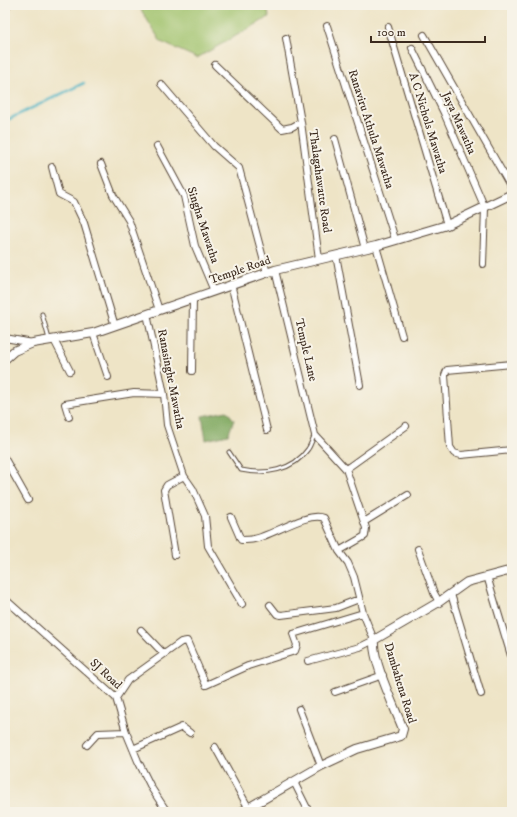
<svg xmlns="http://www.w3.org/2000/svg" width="517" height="817" font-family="'IM FELL DW Pica',serif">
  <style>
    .green { fill: #a1c36d; stroke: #6e7646 }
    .forest { fill: #80a960; stroke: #5e6a3f }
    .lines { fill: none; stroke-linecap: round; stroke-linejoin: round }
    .stream { stroke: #44b1c1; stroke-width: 2.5 }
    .lane-casing { stroke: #564637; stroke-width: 5 }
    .street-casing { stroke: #564637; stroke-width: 8 }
    .secondary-casing { stroke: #564637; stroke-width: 10 }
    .lane { stroke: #fff; stroke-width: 3 }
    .street { stroke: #fff; stroke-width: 6 }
    .secondary { stroke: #fff; stroke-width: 8 }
    .labels { text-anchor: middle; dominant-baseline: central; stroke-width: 4; stroke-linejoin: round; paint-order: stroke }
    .street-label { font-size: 12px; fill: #3b2a1e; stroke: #f7f3e8 }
  </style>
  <rect width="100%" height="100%" fill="#f7f3e8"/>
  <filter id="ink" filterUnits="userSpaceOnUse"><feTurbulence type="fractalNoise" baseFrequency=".025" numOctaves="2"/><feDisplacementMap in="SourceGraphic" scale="8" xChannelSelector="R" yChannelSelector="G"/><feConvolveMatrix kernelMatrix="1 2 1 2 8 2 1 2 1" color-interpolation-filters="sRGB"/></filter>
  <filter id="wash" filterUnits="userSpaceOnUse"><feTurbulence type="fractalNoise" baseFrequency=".012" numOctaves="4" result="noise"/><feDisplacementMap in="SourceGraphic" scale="16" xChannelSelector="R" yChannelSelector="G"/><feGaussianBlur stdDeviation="0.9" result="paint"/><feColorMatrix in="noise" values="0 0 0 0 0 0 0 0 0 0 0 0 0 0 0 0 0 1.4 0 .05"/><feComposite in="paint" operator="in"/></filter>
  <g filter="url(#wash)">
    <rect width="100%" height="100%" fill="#eee4c6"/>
    <path class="green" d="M138,5h129l2,12 -72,41 -36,-16z"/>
    <path class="forest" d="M227,411l7,9 -6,15 -22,5 -4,-24z"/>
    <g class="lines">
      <path class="stream" d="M5,121l79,-38"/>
    </g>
  </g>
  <g filter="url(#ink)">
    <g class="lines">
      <g class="lane-casing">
        <path id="lane" d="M42,314l7,25
          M229,452l12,18c24,5 52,1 67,-21 3,-4 4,-10 7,-14"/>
      </g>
      <g class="street-casing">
        <path id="street" d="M5,9l3,-4
          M327,26l68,213
          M388,27l59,198
          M424,35l88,154
          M286,38l15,84
          M412,48l32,65 41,95 -2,56
          M215,65l67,64 10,-2 9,-5 18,137
          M161,84l53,62 25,22 28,105
          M335,139l30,110
          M157,146l27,50 11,50 19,45
          M101,164l12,31 16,26 30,89
          M52,167l7,27 15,8 10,21 31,103
          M376,246l26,90
          M336,255l24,130
          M275,270l40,165 31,34 20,59 -1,8 -26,15
          M231,284l36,146
          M147,314l17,80 3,31 17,51 -17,9 -3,5 11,65
          M93,333l15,44
          M5,338l28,5
          M54,340l16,31
          M512,364l-65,6 -2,5 5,72 4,6 7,2 51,-5
          M192,371l1,-73
          M69,417l-4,-13 69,-11 30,1
          M5,459l23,41
          M346,469l60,-43
          M184,476l9,13 12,27 3,30 34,58
          M231,517l10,23c4,0 9,0 13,-1 17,-3 54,-28 70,-21l15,33 9,12 6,14 9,36 11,27 -14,7 -52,14
          M364,522l44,-27
          M418,549l16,44 5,9
          M487,576l25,83
          M451,594l30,100
          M5,599l111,99 10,34 12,29 14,28 15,23
          M270,605l7,9 4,1 55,-7 23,-9
          M141,630l22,23
          M335,692l48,-17
          M116,698l12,-18 53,-38 6,-1 19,44 42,-19 47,-15 2,-6 -4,-11 70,-21
          M299,709l22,57
          M87,745l11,-12 28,-1
          M215,747l33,60
          M133,749l49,-22 8,6
          M294,782l15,30"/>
      </g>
      <g class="secondary-casing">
        <path id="secondary" d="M5,359l9,-8 19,-8 60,-10 182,-63 101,-24 71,-21 65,-31
          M241,812l80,-46 36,-17 44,-13 2,-7c-8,-21 -31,-68 -29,-89l65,-38 28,-20 45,-12"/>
      </g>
      <use href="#lane" class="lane"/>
      <use href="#street" class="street"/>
      <use href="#secondary" class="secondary"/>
    </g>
  </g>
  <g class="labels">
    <g class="street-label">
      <text transform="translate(428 123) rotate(73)">A C Nichols Mawatha</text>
      <text transform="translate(459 123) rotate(66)">Jaya Mawatha</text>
      <text transform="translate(371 129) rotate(72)">Ranaviru Athula Mawatha</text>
      <text transform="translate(320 181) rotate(82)">Thalagahawatte Road</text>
      <text transform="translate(203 225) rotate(72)">Singha Mawatha</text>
      <text transform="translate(240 270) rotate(-19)">Temple Road</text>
      <text transform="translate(306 350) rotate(77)">Temple Lane</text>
      <text transform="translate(171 379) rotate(79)">Ranasinghe Mawatha</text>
      <text transform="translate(106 674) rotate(43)">SJ Road</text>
      <text transform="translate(400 683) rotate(73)">Dambahena Road</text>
    </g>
  </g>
  <rect width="517" height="817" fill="none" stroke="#f7f3e8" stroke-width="20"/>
  <path d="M371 36v6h114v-6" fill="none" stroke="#3b2a1e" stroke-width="2"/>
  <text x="377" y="36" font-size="12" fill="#3b2a1e" stroke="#f7f3e8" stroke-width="3" paint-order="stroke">100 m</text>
</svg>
